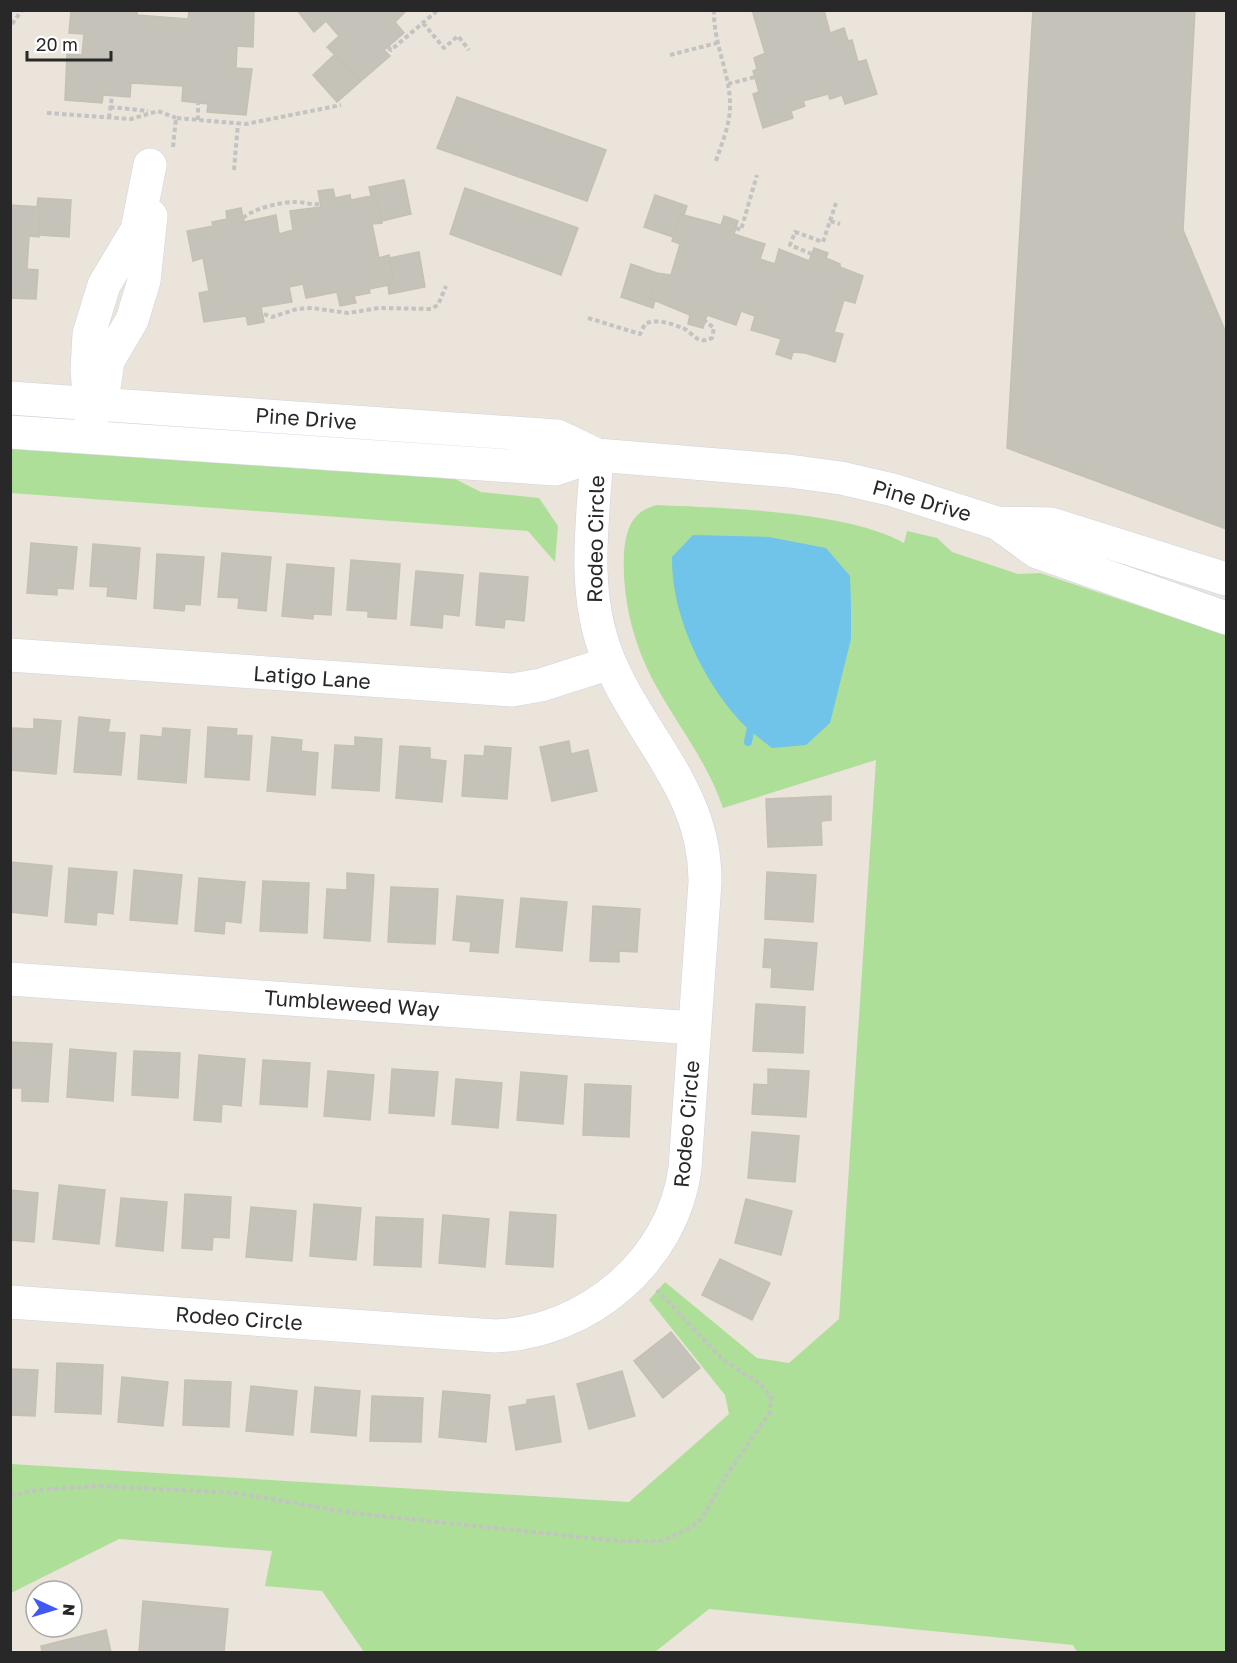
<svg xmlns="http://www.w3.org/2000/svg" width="1237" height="1663" font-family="'Golos Text',sans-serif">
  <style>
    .green { fill: #aedf98 }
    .water { fill: #70c4e9 }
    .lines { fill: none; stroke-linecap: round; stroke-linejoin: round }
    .stream { stroke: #70c4e9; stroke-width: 8 }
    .building { fill: #c5c2b9; stroke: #c5c0b4; stroke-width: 1.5 }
    .minor-casing { stroke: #d0d2e1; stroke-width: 34 }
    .secondary-casing { stroke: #d0d2e1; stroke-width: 34 }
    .path { stroke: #c3c3c3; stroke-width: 4; stroke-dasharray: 4.5 3; stroke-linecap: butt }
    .minor { stroke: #fff; stroke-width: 33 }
    .secondary { stroke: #fff; stroke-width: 33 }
    .labels { text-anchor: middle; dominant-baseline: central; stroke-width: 4.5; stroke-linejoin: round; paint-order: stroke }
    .street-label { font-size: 21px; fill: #282828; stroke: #fff }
  </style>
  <rect width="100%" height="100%" fill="#eae4da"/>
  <path class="green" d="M10,449l445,30 26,13 58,6 19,28 -3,36 -27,-31 -517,-38z
    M657,505c66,3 191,6 247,38l3,-12 30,7 15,14 66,22 22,-1 186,62v1017h-149l-4,-7 -364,-36 -54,43h-291l-42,-61 -57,-5 7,-35 -153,-12 -108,54v-129l618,38 100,-88 -4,-19 -76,-95 16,-18 92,76 32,5 50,-44 37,-559 -153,48c-17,-49 -44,-80 -68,-124 -22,-41 -33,-85 -31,-131 2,-24 8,-42 33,-48z"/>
  <path class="water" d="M693,535l76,2 57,11 24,28 1,28v35l-21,84 -24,22 -34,3c-11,-9 -23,-17 -32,-27 -38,-42 -69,-107 -68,-164z"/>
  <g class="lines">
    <path class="stream" d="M748,742l4,-20"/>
  </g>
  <path class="building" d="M71,10h66v5l51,4 1,-9h65l-1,37 -16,-1 -1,22 16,1 -6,46 -39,-3 1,-8 -26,-3 1,-15 -52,-3 -1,14 -27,-2 -1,8 -37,-3 2,-46 15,1 2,-21 -15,-1z
    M297,10h110l-12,12 9,11 -20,17 6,6 -29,25 -34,-34 12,-11 -13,-15 -12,11z
    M752,10h72l6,23 14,-5 4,13 4,-1 6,22 8,-2 11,34 -32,10 -3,-9 -12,4 -2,-5 -25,7 2,5 -14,5 2,7 -30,10 -10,-34 6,-2 -6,-21 4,-2 -3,-11 11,-5z
    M1033,10h162l-12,220 43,103v196l-219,-81z
    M334,55l27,26 -24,21 -24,-27z
    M457,97l149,53 -19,51 -150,-53z
    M404,180l7,34 -29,7 -6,-26h-5l-2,-8z
    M465,188l113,40 -17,47 -111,-41z
    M333,189l2,9 15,-3 1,5 25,-5 6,28 -10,1 7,34 10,-3 6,29 -26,5 1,4 -16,3 2,7 -16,3 -3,-14 -31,6 -3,-14 -14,3 3,15 -31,5 3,15 -16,3 -2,-9 -42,6 -5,-29 10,-2 -6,-33 -10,3 -6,-30 26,-5 -1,-4 15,-3 -1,-8 15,-3 3,14 32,-7 3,19 14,-4 -3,-19 31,-4 -3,-16z
    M655,195l32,11 -3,9 -4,-1 -7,23 -29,-10z
    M38,198l33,2 -2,37 -30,-2 1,-28h-3z
    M10,205l30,2 -1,30 -10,-1 -2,33 11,1 -2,29 -26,-1z
    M680,214l41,11 3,-9 14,5 -4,13 31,10 -5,15 15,5 4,-15 30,12 5,-13 14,5 -2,5 14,6v3l23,9 -8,27 -11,-3 -10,32 9,2 -8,28 -30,-9 -12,-1 -2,7 -15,-5 5,-15 -30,-9 4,-14 -14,-5 -5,14 -29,-10 -4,13 -15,-4 2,-9 -41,-17 8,-25 14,2 9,-31 -8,-3z
    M419,252l6,35 -36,7 -1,-9 7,-1 -6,-26z
    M631,264l26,9 -8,25 6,2 -2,8 -32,-11z
    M31,543l46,4 -4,42 -16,-1v7l-30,-2z
    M93,544l47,4 -4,51 -29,-3 1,-9 -18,-1z
    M222,553l49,4 -5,54 -28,-3 1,-10 -21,-1z
    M157,554l47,3 -4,48 -15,-1 -1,7 -30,-3z
    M351,560l49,4 -4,55 -28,-2v-6l-21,-1z
    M287,564l47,4 -3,47 -18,-1v5l-31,-3z
    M416,571l47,4 -4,41 -16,-2 -1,14 -31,-3z
    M480,573l48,4 -4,44 -19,-2 -1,9 -28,-3z
    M79,717l31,3 -2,12 17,1 -4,42 -47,-3z
    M34,719l27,2 -5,53 -46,-4 3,-42 21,1z
    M208,727l29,2 -1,6 16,1 -3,44 -44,-3z
    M163,728l27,2 -4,53 -48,-4 3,-44 21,2z
    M272,737l30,3 -1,11 17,2 -3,42 -48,-4z
    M355,737l27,2 -3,52 -47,-3 3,-43 20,1z
    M569,741l2,13 17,-4 9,41 -45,10 -12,-54z
    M400,746l30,2v11l16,2 -4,41 -46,-4z
    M485,746l26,2 -4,51 -45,-3 3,-41 19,1z
    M831,796v24l-10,1 1,24 -54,2 -2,-48z
    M10,862l42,4 -5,50 -37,-4z
    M69,868l48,4 -4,42 -16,-2 -1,13 -31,-3z
    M134,870l48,5 -5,49 -47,-4z
    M767,872l49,3 -3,47 -48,-3z
    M347,873l27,2 -4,66 -46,-3 3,-49 20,1z
    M199,878l46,4 -4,41 -16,-2 -1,13 -29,-3z
    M263,881l46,2 -2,50 -47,-2z
    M391,887l47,2 -3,55 -47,-2z
    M457,896l46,4 -5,53 -28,-2 1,-9 -18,-2z
    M521,898l46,4 -5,49 -46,-4z
    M593,906l47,3 -3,43 -18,-1v11l-29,-1z
    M765,939l52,4 -4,47 -42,-3 1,-19 -9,-1z
    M756,1004l49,3 -2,46 -50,-2z
    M10,1042l42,2 -4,58 -26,-1v-13h-12z
    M70,1049l46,4 -3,48 -46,-4z
    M134,1051l46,2 -2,45 -46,-3z
    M199,1055l46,4 -4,47 -19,-2 -1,18 -27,-2z
    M263,1060l47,3 -3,44 -47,-3z
    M392,1069l46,3 -4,44 -45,-3z
    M768,1069l41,2 -3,46 -54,-3 2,-30 14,1z
    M328,1071l46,4 -4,45 -46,-4z
    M521,1072l46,4 -4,48 -46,-4z
    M456,1079l46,4 -4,45 -46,-4z
    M585,1084l46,2 -2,51 -46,-2z
    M752,1132l47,4 -4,46 -47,-4z
    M59,1185l46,5 -6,54 -46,-5z
    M10,1190l28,3 -4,49 -24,-2z
    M185,1194l46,3 -2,41 -16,-1 -1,13 -30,-2z
    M121,1198l46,4 -4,49 -47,-5z
    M746,1199l46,12 -11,44 -46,-12z
    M314,1204l47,4 -5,52 -46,-4z
    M251,1207l45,4 -4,50 -46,-4z
    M510,1212l46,3 -3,52 -47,-3z
    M443,1215l46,4 -4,48 -46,-4z
    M376,1217l47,2 -2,48 -47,-2z
    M720,1259l50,24 -18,37 -50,-25z
    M671,1332l29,36 -37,30 -29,-37z
    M57,1363l46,2 -2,49 -46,-2z
    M10,1369l28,1 -3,46 -25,-1z
    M622,1371l13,45 -46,13 -12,-45z
    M122,1377l46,5 -5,44 -45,-4z
    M185,1380l46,2 -2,45 -46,-2z
    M251,1386l46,5 -4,44 -47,-4z
    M315,1387l45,4 -4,45 -45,-4z
    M443,1391l47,4 -4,47 -47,-5z
    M372,1396l51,2 -2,44 -51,-1z
    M554,1396l7,46 -45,8 -7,-43 18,-3v-4z
    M143,1601l85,8 -4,43h-85z
    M106,1630l5,22h-69l-1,-6z"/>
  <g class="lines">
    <g class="minor-casing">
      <path id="minor" d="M102,401l6,-40 24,-41 12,-39 7,-65
        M92,430l-5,-60 2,-36 15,-49 33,-55 13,-65
        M10,655l502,35 29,-5 69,-22
        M10,979l684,49
        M10,1302l485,34c92,-3 178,-75 190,-168l20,-286c1,-95 -70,-149 -100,-232 -23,-63 -12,-130 -8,-195"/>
    </g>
    <g class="secondary-casing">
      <path id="secondary" d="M10,398l547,38 40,19 192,16 52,7 52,12 104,33 40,29 189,66
        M10,432l545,37 42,-14
        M997,523l54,1 175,55"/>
    </g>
    <path class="path" d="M714,10c-1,32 15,61 16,92 1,21 -8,40 -14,59
      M423,23l21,25 14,-12 11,14
      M12,24l10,-14
      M388,47l3,3 47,-40
      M670,55l47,-12
      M728,84l27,-7
      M110,107l38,4
      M47,113l84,6 27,-8 18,7
      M109,118l3,-22
      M198,120v-18
      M173,147l3,-29 70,6 95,-19
      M234,170l4,-47
      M243,218c12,-10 37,-16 54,-16 8,0 14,3 23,2
      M830,221l6,-18
      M736,228l5,2 16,-55
      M812,254l-22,-9 5,-13 28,10 7,-21 10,3
      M264,314l8,3 25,-8 15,-1 36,5 31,-5 52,1 7,-4 8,-19
      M588,318l52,16 5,-10c10,-6 27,0 38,4 12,6 13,17 29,10l2,-10 -9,-7
      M10,1496l27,-6 62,-4 137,7 116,20 267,28h43l31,-15 9,-8 24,-42 44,-64 1,-16 -11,-12 -38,-25 -65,-69"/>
    <use href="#minor" class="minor"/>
    <use href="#secondary" class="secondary"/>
  </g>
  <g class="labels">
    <g class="street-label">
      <text transform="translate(306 418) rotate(4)">Pine Drive</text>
      <text transform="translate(922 500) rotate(16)">Pine Drive</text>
      <text transform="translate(595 539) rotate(-89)">Rodeo Circle</text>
      <text transform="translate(312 677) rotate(4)">Latigo Lane</text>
      <text transform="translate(352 1003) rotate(4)">Tumbleweed Way</text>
      <text transform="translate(686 1124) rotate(-85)">Rodeo Circle</text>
      <text transform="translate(239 1318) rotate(4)">Rodeo Circle</text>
    </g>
  </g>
  <rect width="1237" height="1663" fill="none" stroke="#282828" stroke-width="24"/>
  <g transform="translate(54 1609) rotate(94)"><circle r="28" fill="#ffffff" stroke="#a9a9a9" stroke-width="1.5"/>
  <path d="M0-4.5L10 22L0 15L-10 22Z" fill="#3f59f2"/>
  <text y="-9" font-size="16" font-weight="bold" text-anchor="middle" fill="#282828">N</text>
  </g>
  <path d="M27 51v9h84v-9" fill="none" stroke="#282828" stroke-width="3"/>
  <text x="36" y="51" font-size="18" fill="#282828" stroke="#ffffff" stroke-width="4.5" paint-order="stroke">20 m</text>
</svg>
